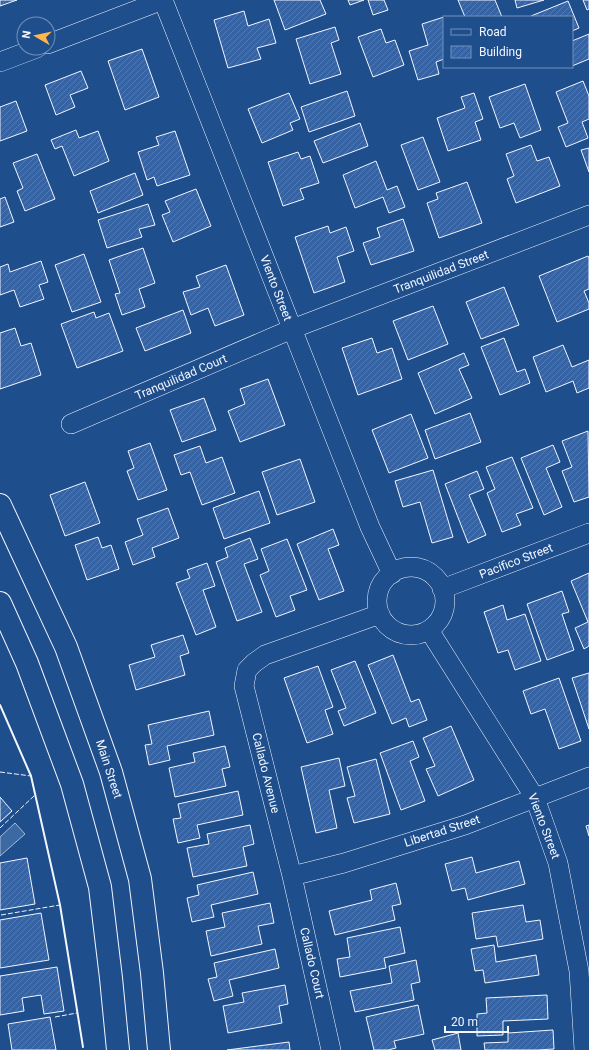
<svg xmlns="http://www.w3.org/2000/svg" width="589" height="1050" font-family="Roboto,sans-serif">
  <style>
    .water { fill: #3b69a3; stroke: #a8bbd7 }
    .building { fill: url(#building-hatch); stroke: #f2f6ff }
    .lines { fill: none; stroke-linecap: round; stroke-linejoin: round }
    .minor-casing { stroke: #f2f6ff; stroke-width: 20 }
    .tertiary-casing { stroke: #f2f6ff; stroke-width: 24 }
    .minor { stroke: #1f4e8c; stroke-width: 19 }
    .tertiary { stroke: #1f4e8c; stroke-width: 22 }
    .fence { stroke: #f2f6ff; stroke-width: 1; stroke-dasharray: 5 2; stroke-linecap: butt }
    .wall { stroke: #f2f6ff; stroke-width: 2 }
    .labels { text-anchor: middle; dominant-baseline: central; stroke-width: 3; stroke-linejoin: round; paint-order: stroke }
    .street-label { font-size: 12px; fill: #f2f6ff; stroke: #1f4e8c }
  </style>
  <defs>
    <pattern id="building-hatch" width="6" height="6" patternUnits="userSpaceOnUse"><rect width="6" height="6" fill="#3563a3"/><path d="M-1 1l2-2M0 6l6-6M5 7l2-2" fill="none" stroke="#537ab1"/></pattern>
  </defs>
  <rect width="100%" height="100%" fill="#1f4e8c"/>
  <path class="water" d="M15,823l10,11 -25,22v-19z"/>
  <path class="building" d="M0,0h17l-17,6z
    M274,0h46l6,14 -41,16z
    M348,0h16l-14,5z
    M368,0h16l4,10 -15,5z
    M458,0h37l7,17h-37z
    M515,0h29l-27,8z
    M583,0h6v9l-2,1z
    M568,1l11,27 -7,3v-14h-41v-1z
    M244,11l4,15 21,-7 7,24 -19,5 4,11 -33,9 -14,-48z
    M444,17v42l-8,3 3,12 -21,6 -9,-29 19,-6 -6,-21z
    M335,27l4,13 -8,3 10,31 -31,10 -14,-45z
    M381,29l5,14 9,-3 9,25 -31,12 -15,-40z
    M589,34v25l-17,7v-25z
    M142,49l17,48 -34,13 -17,-49z
    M81,71l7,17 -18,7 5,12 -19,8 -11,-30z
    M583,81l6,15v23l-7,3 6,16 -22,9 -8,-20 10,-4 -12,-31z
    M525,84l16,46 -21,8 -6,-15 -14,5 -11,-31z
    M347,91l8,25 -46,16 -8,-25z
    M289,93l11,26 -10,4 3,7 -31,13 -14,-34z
    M474,93l9,26 -8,3 6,18 -33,11 -11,-33 28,-10 -4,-11z
    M16,101l11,30 -27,10v-34z
    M360,123l8,23 -45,17 -9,-22z
    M76,130l3,8 19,-7 11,30 -35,15 -12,-30 -7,3 -4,-9z
    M175,131l15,44 -33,11 -3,-9 -7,3 -9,-28 21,-7 -3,-8z
    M423,137l17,45 -22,8 -17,-45z
    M531,145l6,16 12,-4 11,29 -44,17 -9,-24 7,-3 -8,-22z
    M589,148v24l-8,-22z
    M298,152l3,7 9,-3 9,27 -19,6 4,10 -21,7 -15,-44z
    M37,154l18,45 -30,12 -8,-20 6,-3 -10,-25z
    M376,161l11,29 10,-4 8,21 -16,6 -6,-16 -28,11 -12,-33z
    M135,173l8,22 -45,18 -8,-22z
    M467,182l15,41 -43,15 -12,-35 11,-4 -2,-6z
    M196,189l15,37 -38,16 -11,-27 8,-3 -5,-11z
    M5,197l9,25 -14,5v-28z
    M148,204l7,21 -16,4 3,8 -35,11 -9,-28z
    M403,219l11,32 -43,14 -8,-22 17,-6 -3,-9z
    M328,226l2,7 16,-6 8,24 -17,6 8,25 -31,11 -19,-56z
    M143,248l12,35 -16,6 6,18 -23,8 -7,-21 5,-1 -11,-33z
    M84,254l17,48 -29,10 -17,-47z
    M588,256l1,2v31l-5,2 5,12v6l-32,13 -18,-46z
    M41,261l7,21 -9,3 5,14 -24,8 -6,-17 -14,5v-28l8,-3 2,8z
    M226,265l18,50 -29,11 -7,-18 -17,7 -8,-23 17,-5 -4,-11z
    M504,287l15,38 -38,14 -15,-37z
    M433,306l15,38 -40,16 -15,-39z
    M183,310l8,23 -46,18 -9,-23z
    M94,312l2,6 13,-5 14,38 -46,17 -16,-44z
    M15,328l6,18 10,-3 10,32 -41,14v-56z
    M372,338l5,15 15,-5 10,31 -44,16 -16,-47z
    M504,338l13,34 8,-3 5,14 -30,12 -19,-48z
    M563,345l9,22 17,-7v28l-12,5 -4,-12 -27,11 -13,-35z
    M464,353l5,12 -10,4 13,29 -37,16 -17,-41z
    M268,379l17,46 -45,17 -12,-31 17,-7 -5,-15z
    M204,398l12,32 -34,12 -12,-32z
    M470,413l11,29 -46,17 -10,-29z
    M411,414l17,44 -39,15 -17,-43z
    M588,431l1,66 -15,5 -12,-31 10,-4 -10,-26z
    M150,443l17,47 -29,10 -11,-29 7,-3 -6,-17z
    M553,445l7,17 -14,6 16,39 -18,8 -23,-57z
    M200,446l6,17 16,-6 13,36 -33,12 -12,-33 -9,3 -7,-20z
    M512,457l21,51 -17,6 5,11 -19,7 -15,-39 8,-4 -9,-22z
    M300,459l15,43 -38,13 -15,-43z
    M433,470l20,67 -21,6 -12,-41 -17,5 -8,-26z
    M477,471l7,18 -15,6 17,40 -18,8 -23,-59z
    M85,482l15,41 -35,13 -15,-41z
    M259,491l11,32 -46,16 -11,-31z
    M168,508l11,30 -27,10 3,9 -22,8 -8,-23 18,-7 -6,-16z
    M333,529l6,16 -11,4 16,42 -25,9 -22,-56z
    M98,537l4,11 9,-3 8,24 -32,11 -12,-35z
    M250,538l8,21 -14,5 18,48 -25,9 -21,-59 12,-5 -3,-9z
    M287,539l20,51 -17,6 5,14 -19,7 -16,-42 9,-4 -8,-22z
    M207,563l8,23 -12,4 13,37 -20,8 -20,-52 14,-5 -3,-8z
    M589,573v73l-5,3 -9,-21 13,-6 -17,-41z
    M562,591l7,21 -7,2 12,36 -27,10 -20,-56z
    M503,605l4,15 18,-6 16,47 -26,9 -7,-20 -10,3 -14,-41z
    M183,635l6,18 -9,3 5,19 -49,15 -7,-25 26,-8 -4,-12z
    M393,655l18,47 8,-3 8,21 -18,7 -3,-9 -14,6 -24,-59z
    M355,661l21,52 -32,13 -6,-15 8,-3 -15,-38z
    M318,666l15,41 -8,3 8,24 -26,9 -23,-65z
    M589,673v56l-17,-51z
    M559,678l22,63 -22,8 -14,-40 -14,5 -8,-23z
    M209,711l5,24 -47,11 3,14 -21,5 -4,-20 7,-1 -4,-19z
    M451,726l23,54 -36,16 -12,-27 9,-3 -12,-28z
    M413,741l6,16 -9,4 15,40 -24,9 -21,-57z
    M225,746l5,21 -8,2 4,17 -51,11 -6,-29 26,-6 -2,-9z
    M339,758l6,28 -16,4 8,38 -21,5 -15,-66z
    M376,759l14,55 -36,9 -7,-25 8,-2 -8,-29z
    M238,791l5,24 -46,10 3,13 -22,5 -5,-24 8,-1 -3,-14z
    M0,797l12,14 -12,11z
    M250,825l4,19 -11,3 4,19 -54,11 -6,-29 22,-4 -2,-10z
    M589,825v11l-3,-10z
    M472,857l4,16 43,-12 6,23 -57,16 -3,-12 -13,3 -7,-27z
    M27,858l8,46 -35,6v-47z
    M253,872l5,22 -47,11 3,12 -22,5 -5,-24 12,-3 -2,-10z
    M396,883l5,21 -9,2 3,14 -60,15 -6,-24 43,-11 -2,-10z
    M270,903l4,20 -16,3 4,18 -51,12 -5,-25 19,-4 -3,-14z
    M523,905l3,17 14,-2 3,19 -45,8 -2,-11 -20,3 -4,-26z
    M41,913l8,47 -49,8v-48z
    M400,927l5,26 -21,5 2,10 -46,9 -3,-18 13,-2 -3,-19z
    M494,945l2,17 40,-7 3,20 -54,8 -2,-13 -8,1 -4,-22z
    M275,949l4,19 -50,12 4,16 -19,5 -6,-22 9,-2 -3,-14z
    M416,960l4,22 -9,2 3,16 -59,12 -5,-21 42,-8 -3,-17z
    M57,967l7,44 -20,3 -3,-19 -19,3 2,13 -24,4v-39z
    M285,985l3,19 -9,2 3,17 -54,10 -5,-27 21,-4 -2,-9z
    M547,995l1,24 -45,2v14l-26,1v-22l10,-1 -1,-15z
    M418,1005l6,29 -30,7 2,7 -8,2h-14l-8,-33z
    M50,1017l6,33h-44l-4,-26z
    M553,1030l1,19 -17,1h-52l-1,-7 24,-1v-9z
    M458,1033l3,17h-26l-3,-10z
    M289,1042l1,8h-63z"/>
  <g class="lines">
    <g class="minor-casing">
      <path id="minor" d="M163,0l207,527 22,47
        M48,44l115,-44
        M0,62l37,-14
        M71,424l221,-95 297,-114
        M377 601a34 34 0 1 1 68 0a34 34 0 1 1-68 0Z
        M442,589l147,-56
        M429,630l106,168 23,65 21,108 5,79
        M292,876l52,-13 121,-38 124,-48
        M331,1050l-39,-174 -48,-190 3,-16 7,-7 11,-8 115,-41"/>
    </g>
    <g class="tertiary-casing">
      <path id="tertiary" d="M0,505l66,142 45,125 29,107 12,94 7,77
        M0,603l27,60 45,121 28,103 11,91 7,72"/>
    </g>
    <use href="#minor" class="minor"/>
    <use href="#tertiary" class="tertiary"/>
    <path class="fence" d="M0,772l31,4
      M0,828l35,-33
      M1,915l59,-10
      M55,1017l22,-4"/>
    <path class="wall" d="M0,705l31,71 29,129 23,142"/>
  </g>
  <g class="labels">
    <g class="street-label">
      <text transform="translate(441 272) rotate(-21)">Tranquilidad Street</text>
      <text transform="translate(276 288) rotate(69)">Viento Street</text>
      <text transform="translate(181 377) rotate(-23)">Tranquilidad Court</text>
      <text transform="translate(516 561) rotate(-21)">Pacífico Street</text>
      <text transform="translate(109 769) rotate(72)">Main Street</text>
      <text transform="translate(266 773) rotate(76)">Callado Avenue</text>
      <text transform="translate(544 826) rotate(69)">Viento Street</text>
      <text transform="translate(442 831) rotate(-18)">Libertad Street</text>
      <text transform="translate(312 963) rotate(77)">Callado Court</text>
    </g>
  </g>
  <rect x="443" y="16" width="130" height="52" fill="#1f4e8c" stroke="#7391ba"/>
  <rect x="451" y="29" width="20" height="6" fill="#1f4e8c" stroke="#7391ba"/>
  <text x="479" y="36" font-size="12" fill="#f2f6ff">Road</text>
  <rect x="451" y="46" width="20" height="12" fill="url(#building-hatch)" stroke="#7391ba"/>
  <text x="479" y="56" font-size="12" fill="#f2f6ff">Building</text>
  <g transform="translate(36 36) rotate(279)"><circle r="19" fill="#1f4e8c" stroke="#7391ba"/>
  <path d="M0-3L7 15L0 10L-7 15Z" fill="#ffb74d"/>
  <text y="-6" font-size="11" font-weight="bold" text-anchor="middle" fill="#f2f6ff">N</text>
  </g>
  <path d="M445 1026v6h63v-6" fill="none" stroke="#f2f6ff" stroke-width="2"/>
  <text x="451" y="1026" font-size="12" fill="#f2f6ff" stroke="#1f4e8c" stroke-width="3" paint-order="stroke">20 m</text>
</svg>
